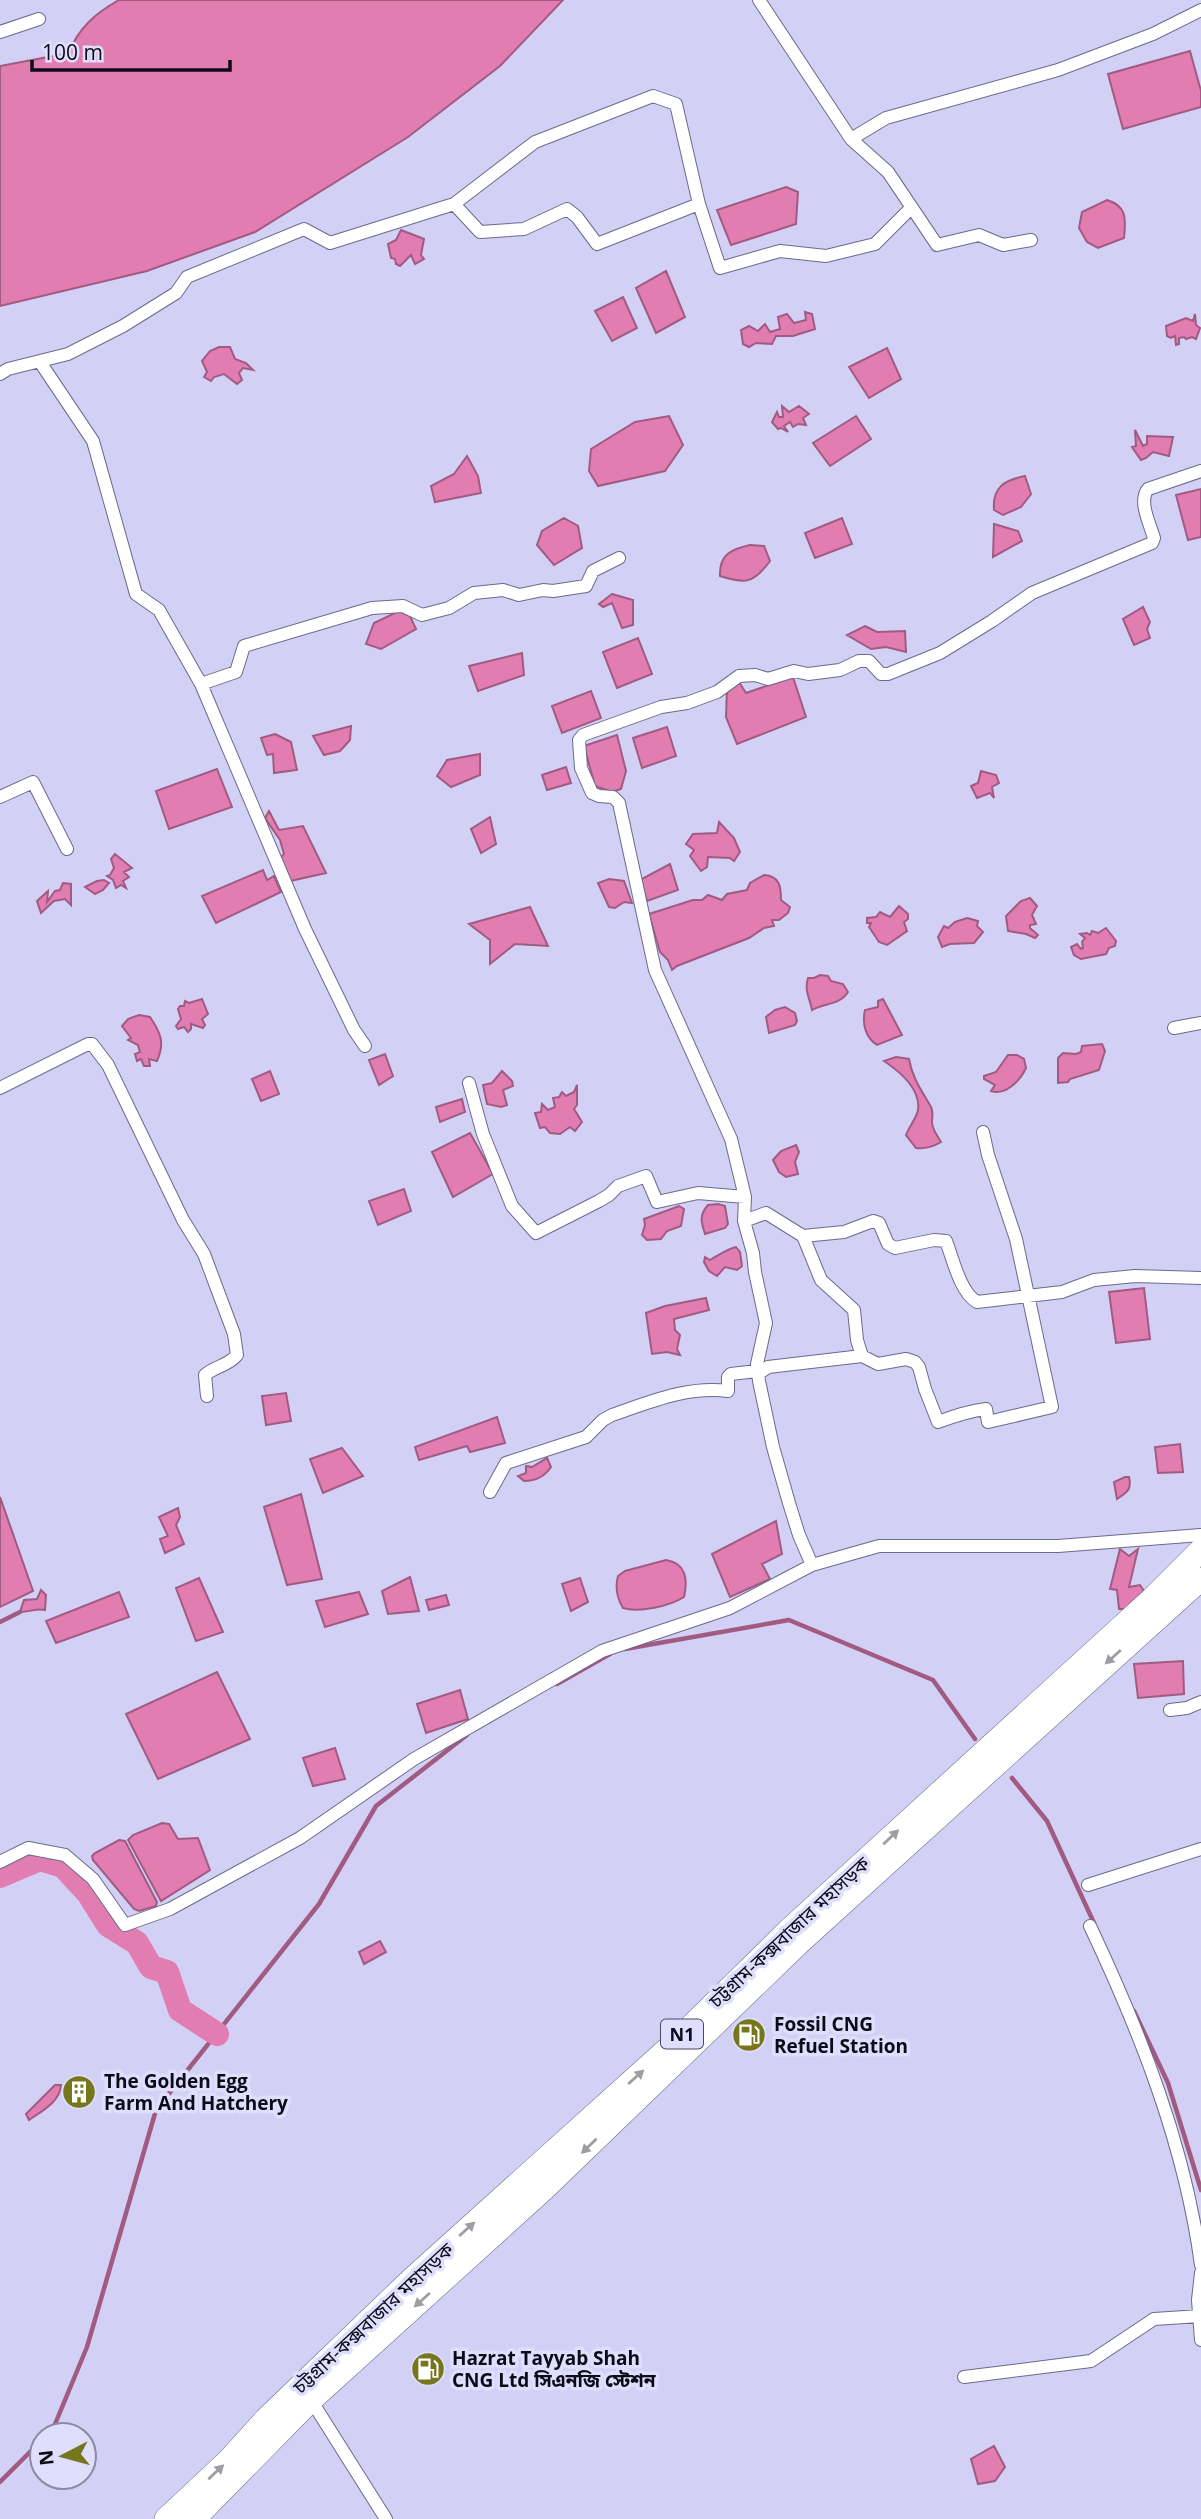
<svg xmlns="http://www.w3.org/2000/svg" width="1201" height="2519" font-family="'Open Sans','Noto Sans Bengali',sans-serif">
  <style>
    .water { fill: #e17db0; stroke: #a15b82; stroke-width: 2 }
    .lines { fill: none; stroke-linecap: round; stroke-linejoin: round }
    .stream { stroke: #a15b82; stroke-width: 4.5 }
    .river { stroke: #e17db0; stroke-width: 24 }
    .street-casing { stroke: #6c698a; stroke-width: 14 }
    .highway-casing { stroke: #6c698a; stroke-width: 24 }
    .street { stroke: #fff; stroke-width: 12 }
    .highway { stroke: #fff; stroke-width: 23 }
    .oneway { fill: #9e9da2 }
    .labels { text-anchor: middle; dominant-baseline: central; stroke-width: 7; stroke-linejoin: round; paint-order: stroke }
    .shield { fill: #e0defd; stroke: #4c4a5c; stroke-width: 2 }
    .shield-label { font-size: 18px; font-weight: bold; fill: #0c0b17 }
    .street-label { font-size: 19px; fill: #0c0b17; stroke: #e0defd }
    .poi-label { font-size: 19px; font-weight: bold; fill: #0c0b17; stroke: #e0defd; text-anchor: start }
  </style>
  <rect width="100%" height="100%" fill="#d3d0f6"/>
  <path class="water" d="M119,0h444l-63,66 -92,71 -153,95 -108,39 -147,35v-240l69,-13c9,-25 27,-40 50,-53z
    M1190,51l11,40v16l-78,22 -15,-55z
    M786,187l12,5 -2,32 -65,21 -14,-35z
    M1107,200c20,6 19,19 17,38l-26,10 -11,-6 -8,-14 3,-16z
    M401,230l23,9 -3,16 3,4 -9,5 -4,-9 -11,11 -4,-2 -1,-5 -4,-1 -3,-14 8,-4z
    M666,271l19,46 -29,16 -20,-45z
    M623,297l14,31 -25,13 -17,-30z
    M805,312l7,2 3,15 -22,7h-17l-4,8 -16,-1 -7,4 -6,-3 -2,-14 8,-4 9,5 7,-7 5,8 10,-3 -2,-12 9,-3 7,9 12,-3z
    M1195,314l1,11 4,3 -4,11 -4,-2 -6,2 -2,-2 -5,1v6l-3,1 -1,-9 -4,2 -4,-2 -1,-10 20,-8 7,3z
    M219,347h11l5,12 11,4 7,7 -10,-2 -4,5 3,7 -5,4 -13,-10 -10,3 -3,4 -7,-4 3,-5 -5,-11 8,-10z
    M887,348l14,31 -32,19 -20,-31z
    M782,406l7,6 10,-6 10,8 -6,4 3,7 -8,-1 -5,3 -3,-5 -6,4 4,6 -7,-4 -3,1 -6,-7 5,-10 2,5h4z
    M669,416l14,29 -18,26 -67,15 -9,-15 2,-22 44,-27z
    M856,416l15,23 -41,27 -17,-23z
    M1135,430l8,16 4,-2v-8l26,1 -4,19 -16,-4 -7,6 -5,2 -9,-13 4,-1z
    M467,456l11,20 3,17 -46,9 -4,-16 23,-12z
    M1025,476l6,18 -10,13 -18,8 -9,-5c-2,-23 11,-30 31,-34z
    M1201,489v48l-13,3 -12,-45z
    M564,518l14,8 4,22 -28,17 -17,-20 5,-14z
    M842,518l10,26 -37,14 -10,-25z
    M994,524l24,7 4,10 -29,16z
    M750,545l14,1 6,15c-17,23 -25,23 -50,15 -1,-22 12,-27 30,-31z
    M612,594l21,6v25l-11,3 -10,-25 -9,4 -4,-3z
    M1143,607l7,15 -3,7 3,9 -16,7 -11,-26z
    M399,611l11,5 6,13 -35,20 -15,-5 8,-21z
    M865,626l12,6 28,-1 1,21 -20,-5 -15,2 -24,-14z
    M638,638l14,36 -35,14 -14,-36z
    M522,653l2,22 -46,16 -9,-25z
    M793,677l13,40 -69,27 -11,-27 1,-28 12,-7 7,11z
    M591,691l10,27 -39,15 -10,-27z
    M351,726l-1,14 -10,11 -16,4 -11,-19z
    M667,727l9,29 -34,12 -9,-30z
    M275,734l16,8 6,28 -23,3 -1,-19 -6,1 -6,-17z
    M617,735l9,36 -5,18 -9,3 -17,-6 -11,-40z
    M480,754v21l-29,12 -14,-11 10,-16z
    M566,767l5,16 -24,7 -5,-15z
    M217,769l15,38 -63,22 -13,-38z
    M981,771l15,4 3,8 -7,4 2,11 -4,-5 -13,5 -6,-12 7,-3z
    M269,811l10,19 24,-4 23,47 -36,8 -11,-22 5,-5 -4,-14 -15,-22z
    M490,817l6,27 -15,9 -10,-24z
    M719,822l15,16 6,14 -6,9 -4,-3 -22,-1 -1,10 -6,4 -11,-15 4,-6 -8,-6 7,-10 24,-1z
    M115,854l17,14 -8,4 5,5 -6,4 3,7 -5,-3 -5,3 -3,-8 -6,-4 3,-1 4,-7 -3,-9z
    M670,864l8,26 -31,11 -7,-21z
    M263,870l4,10 7,-4 7,16 -65,31 -14,-27z
    M764,875c16,1 17,12 17,25l9,7 -2,6 -9,7h-7l2,6 -10,2 -15,10 -72,28 -5,4 -4,-10 -8,-8 -11,-38 44,-14h9l6,-5 14,5 5,-6 20,-4 3,-7z
    M609,879l15,2 8,22 -8,-1 -9,6 -6,-1 -11,-24z
    M104,880l5,3 -6,7 -8,4 -10,-7 12,-6z
    M63,883l8,1v21l-6,-6 -11,2 -13,12 -4,-12 11,-10 -1,11 8,-11 5,-1z
    M1030,898l7,8 -5,9 4,9 -6,1v3l8,7 -3,3 -9,-4 -18,-3 -2,-15 15,-15z
    M899,906l9,8v5l-4,3 3,9 -20,14 -8,-3 -10,-15 2,-4h-4v-5l9,-1 4,-5 10,5z
    M530,907l18,39 -33,-2 -25,20v-24l-21,-16z
    M967,918l11,3 -1,5 6,6 -9,11 -24,1 -8,3 -4,-10 6,-11 4,2 7,-6z
    M1106,928l10,13 -1,5 -6,2 -3,6 -25,5 -7,-4 -3,-8 6,-3 4,5 2,-1 -1,-6 3,-4 -5,-4 7,-1 3,2 2,-4 6,2z
    M820,975l8,1 3,5 12,3 5,8c-8,13 -23,11 -36,18 -2,-11 -8,-20 -4,-32h6z
    M202,999l6,15 -6,5 3,6 -2,3 -12,-4v5l-3,3 -4,-5 -6,2 -2,-3 5,-7 -3,-10 2,-3h4l1,-5 4,2z
    M883,999l19,36 -25,10c-12,-8 -15,-22 -12,-35l13,-3v-6z
    M785,1007l10,6 2,8 -2,4 -26,8 -3,-16 9,-7z
    M139,1015l11,2c11,16 15,26 7,44l-8,-2 1,7h-6l-3,-7 -4,2 -2,-7 5,-2 -2,-7 -10,-5 3,-2 -9,-12 6,-7z
    M1102,1044l3,7 -6,19 -29,9 -2,3 -10,1v-25l5,-5 13,1 5,-2 1,-6z
    M385,1054l8,22 -14,9 -10,-25z
    M1008,1055h9l7,4 2,9c-6,13 -21,28 -35,23l4,-6 -11,-6v-3l12,-4z
    M896,1057l13,2c3,18 12,31 21,46 4,6 2,11 2,17 0,8 6,14 9,20 -8,5 -15,7 -25,6l-10,-13c3,-8 11,-18 12,-25 3,-22 -19,-39 -34,-49z
    M270,1071l9,23 -18,7 -9,-22z
    M502,1071l10,10 1,5 -10,4 4,15 -6,2 -14,-3 -4,-19 9,-2z
    M577,1085v20l-3,4 8,13 -7,9 -5,-4 -10,7 -10,-1 -5,-6 -5,1 -5,-15 6,-1 1,-8 6,6 7,-3 -2,-9 6,-1 3,-5 4,4 8,-4z
    M462,1099l3,13 -25,10 -4,-15z
    M470,1133l23,41 -40,23 -21,-45z
    M796,1145l3,7 -4,10 3,12 -12,3 -7,-5 -6,-12 8,-9z
    M404,1189l7,22 -33,14 -9,-24z
    M718,1204l7,2 3,18 -3,4 -20,6c-4,-12 -6,-19 3,-29z
    M679,1206l5,3 -3,17 -14,5 -6,8 -14,1 -5,-5 3,-10 -1,-6z
    M736,1247l4,5 2,14 -5,4 -12,-3 -8,9 -8,-5 -5,-9 1,-5 5,3c7,-4 19,-12 26,-13z
    M1144,1288l6,51 -34,4 -7,-51z
    M706,1298l3,12 -35,9 1,11 5,5 -3,14 3,6 -13,-3 -15,2 -6,-41 19,-7z
    M286,1393l5,28 -25,4 -4,-29z
    M497,1417l8,26 -35,9 -3,-6 -48,14 -4,-13z
    M1180,1444l3,28 -25,1 -3,-26z
    M342,1448l21,28 -40,17 -13,-34z
    M547,1458l4,9c-6,9 -16,14 -27,14l-6,-5 8,-3v-7l6,1z
    M1125,1477h4c3,13 -2,15 -12,22l-3,-17z
    M301,1494l21,85 -35,6 -23,-78z
    M0,1497l33,94 -33,16z
    M178,1508l2,9 -4,8 8,19 -19,9 -5,-14 8,-3 -9,-19z
    M776,1521l6,33 -20,10 8,15 -40,18 -18,-43z
    M1120,1549l9,7 9,-7 -9,38 11,-2 4,6 -19,18h-6l-2,-19 -7,-1z
    M666,1560c20,3 22,19 18,37 -14,9 -45,16 -61,11 -6,-10 -8,-21 -5,-32l7,-5z
    M410,1577l9,34 -31,3 -6,-23z
    M199,1578l24,54 -27,9 -20,-53z
    M580,1578l8,24 -17,9 -9,-27z
    M41,1590l5,5 -1,15c-9,-2 -15,2 -25,2l4,-12 13,-1z
    M119,1592l10,25 -73,26 -10,-22z
    M359,1592l9,22 -43,13 -9,-26z
    M446,1595l3,10 -20,5 -3,-10z
    M1183,1661l1,33 -46,4 -4,-34z
    M217,1672l33,67 -92,40 -32,-65z
    M460,1690l8,29 -42,14 -9,-29z
    M335,1748l10,31 -32,7 -10,-28z
    M162,1823l7,1 9,15 20,-1 12,32 -49,31 -33,-61 5,-5z
    M119,1840l6,1 32,61 -1,4 -17,5 -5,-2 -41,-49 -1,-4 3,-3z
    M380,1941l6,11 -22,12 -5,-12z
    M55,2085h6c-1,17 -19,26 -32,35l-3,-6z
    M994,2446l11,21 -10,14 -17,3 -7,-25z"/>
  <g class="lines">
    <path class="stream" d="M0,1622l20,-10
      M625,1649l164,-29 144,60 42,59
      M557,1684l53,-30
      M1012,1778l35,43 47,102
      M1134,2011l34,72 33,107
      M47,2435l6,-6 34,-82 69,-237 163,-206 57,-98 91,-71
      M0,2482l42,-42"/>
    <path class="river" d="M0,1876l40,-17 23,7 25,27 20,32 29,18 14,24 16,5 13,38 37,24"/>
    <g class="street-casing">
      <path id="street" d="M759,0l92,139
        M0,32l39,-13
        M699,204l21,64 60,-17 46,5 49,-12 36,-36
        M1031,240l-28,5 -24,-10 -42,10 -49,-73 -37,-33 35,-21 172,-48 95,-36 48,-24
        M40,362l53,79 43,153 23,16 42,74 104,245 49,101 11,16
        M0,374l8,-5 60,-15 55,-28 53,-33 11,-16 117,-48 26,14 124,-39 81,-62 118,-46 23,8 23,100 -102,40 -20,-27 -10,-8 -43,20 -44,3 -26,-28
        M201,684l35,-12 8,-26 128,-38 31,-2 19,9 27,-7 25,-15 29,-3 16,5 24,-5 10,1 33,-5 7,-15 26,-13
        M0,797l33,-15 34,67
        M1174,1028l27,-5
        M469,1083l14,51 29,72 24,27 63,-32 10,-6 9,-9 28,-10 11,26 41,-9 47,4
        M0,1088l88,-44h4l16,21 75,155 21,34 30,80 3,21c-9,11 -22,11 -32,20l2,21
        M744,1221l22,-8 37,23 18,44 33,30 3,30 5,16 16,8 28,-5 9,3 4,5 6,22 13,33c16,-6 31,-11 48,-13l2,13 64,-15 -36,-168 -28,-84 -5,-23
        M803,1236l41,-4 29,-11 6,2 9,21 7,4 39,-8 12,1c7,18 14,51 31,61l85,-10 32,-12 41,-4 66,2
        M758,1374l10,-7 94,-11
        M490,1492l16,-29 80,-26 17,-17 9,-5c38,-13 75,-29 116,-24v-14l3,-3 26,-3
        M812,1565l-13,-30 -10,-32 -16,-56 -14,-66 -2,-17 9,-41 -11,-51 -2,-19 -9,-32 1,-24 -14,-58 -76,-169 -36,-167 -6,-6 -14,-1 -7,-3 -11,-25 -2,-28 4,-5 78,-28 26,-4 30,-11 22,-16 16,-1 13,4 26,-8 14,3 32,-4 19,-9h10l12,13h7l52,-21 52,-32 40,-28 120,-50 2,-5c-4,-14 -16,-37 -6,-49l53,-18
        M1170,1710l17,-2 14,-6
        M0,1862l28,-14 37,7 28,24 32,46 45,-16 130,-71 114,-79 188,-108 128,-43 82,-43 67,-19h179l143,-11
        M1088,1885l113,-36
        M1090,1926c51,108 95,220 111,339
        M1201,2273l-3,27 3,40
        M964,2377l127,-16 63,-42 46,-3
        M311,2400l75,119"/>
    </g>
    <g class="highway-casing">
      <path id="highway" d="M166,2519l62,-58 38,-42 146,-140 261,-235 117,-115 363,-331 48,-48
        M194,2519l117,-119 234,-212 255,-246 401,-363"/>
    </g>
    <use href="#street" class="street"/>
    <use href="#highway" class="highway"/>
  </g>
  <defs><path id="oneway-solid" d="M-6-.8H1V-3.2L6.5 0L1 3.2V.8H-6Z" transform="scale(1.75)"/></defs>
  <g class="oneway">
    <use href="#oneway-solid" transform="translate(1113 1657) rotate(138)"/>
    <use href="#oneway-solid" transform="translate(891 1837) rotate(-43)"/>
    <use href="#oneway-solid" transform="translate(636 2077) rotate(-42)"/>
    <use href="#oneway-solid" transform="translate(589 2146) rotate(136)"/>
    <use href="#oneway-solid" transform="translate(467 2229) rotate(-42)"/>
    <use href="#oneway-solid" transform="translate(422 2300) rotate(138)"/>
    <use href="#oneway-solid" transform="translate(216 2472) rotate(-43)"/>
  </g>
  <defs>
    <g id="fuel-disc" transform="scale(1.75)"><circle r="9.5" fill="#76761c" stroke="#e0defd"/><path d="M-5.5-6h7V0h2V4h1.3V-2.5L3-4.5l.8-.8L6-3V5H2.5V1h-1V6h-7ZM-4.2-4.7v3.2H.2V-4.7Z" fill="#fff"/></g>
    <g id="building-disc" transform="scale(1.75)"><circle r="9.5" fill="#76761c" stroke="#e0defd"/><path d="M-4-6H4V6H1V3H-1V6H-4ZM-2.5-4.3h1.7v1.8h-1.7ZM.8-4.3h1.7v1.8H.8ZM-2.5-1h1.7V.8h-1.7ZM.8-1h1.7V.8H.8Z" fill="#fff"/></g>
  </defs>
  <g fill-rule="evenodd">
    <use href="#fuel-disc" x="749" y="2035"/>
    <use href="#building-disc" x="79" y="2092"/>
    <use href="#fuel-disc" x="428" y="2369"/>
  </g>
  <g class="labels">
    <rect class="shield" x="661" y="2019.5" width="42" height="29" rx="5"/>
    <g class="shield-label">
      <text x="682" y="2034">N1</text>
    </g>
    <g class="street-label">
      <text transform="translate(789 1932) rotate(-43)">চট্টগ্রাম-কক্সবাজার মহাসড়ক</text>
      <text transform="translate(373 2318) rotate(-43)">চট্টগ্রাম-কক্সবাজার মহাসড়ক</text>
    </g>
    <g class="poi-label">
      <text x="774" y="2024">Fossil CNG<tspan x="774" dy="22">Refuel Station</tspan></text>
      <text x="104" y="2081">The Golden Egg<tspan x="104" dy="22">Farm And Hatchery</tspan></text>
      <text x="452" y="2358">Hazrat Tayyab Shah<tspan x="452" dy="22">CNG Ltd সিএনজি স্টেশন</tspan></text>
    </g>
  </g>
  <g transform="translate(63 2456) rotate(264)"><circle r="33" fill="#e0defd" stroke="#8b8aa1" stroke-width="2"/>
  <path d="M0-5L12 26L0 18L-12 26Z" fill="#76761c"/>
  <text y="-10" font-size="19" font-weight="bold" text-anchor="middle" fill="#0c0b17">N</text>
  </g>
  <path d="M32 60v10h198v-10" fill="none" stroke="#0c0b17" stroke-width="3.5"/>
  <text x="42" y="60" font-size="21" fill="#0c0b17" stroke="#e0defd" stroke-width="5" paint-order="stroke">100 m</text>
</svg>
